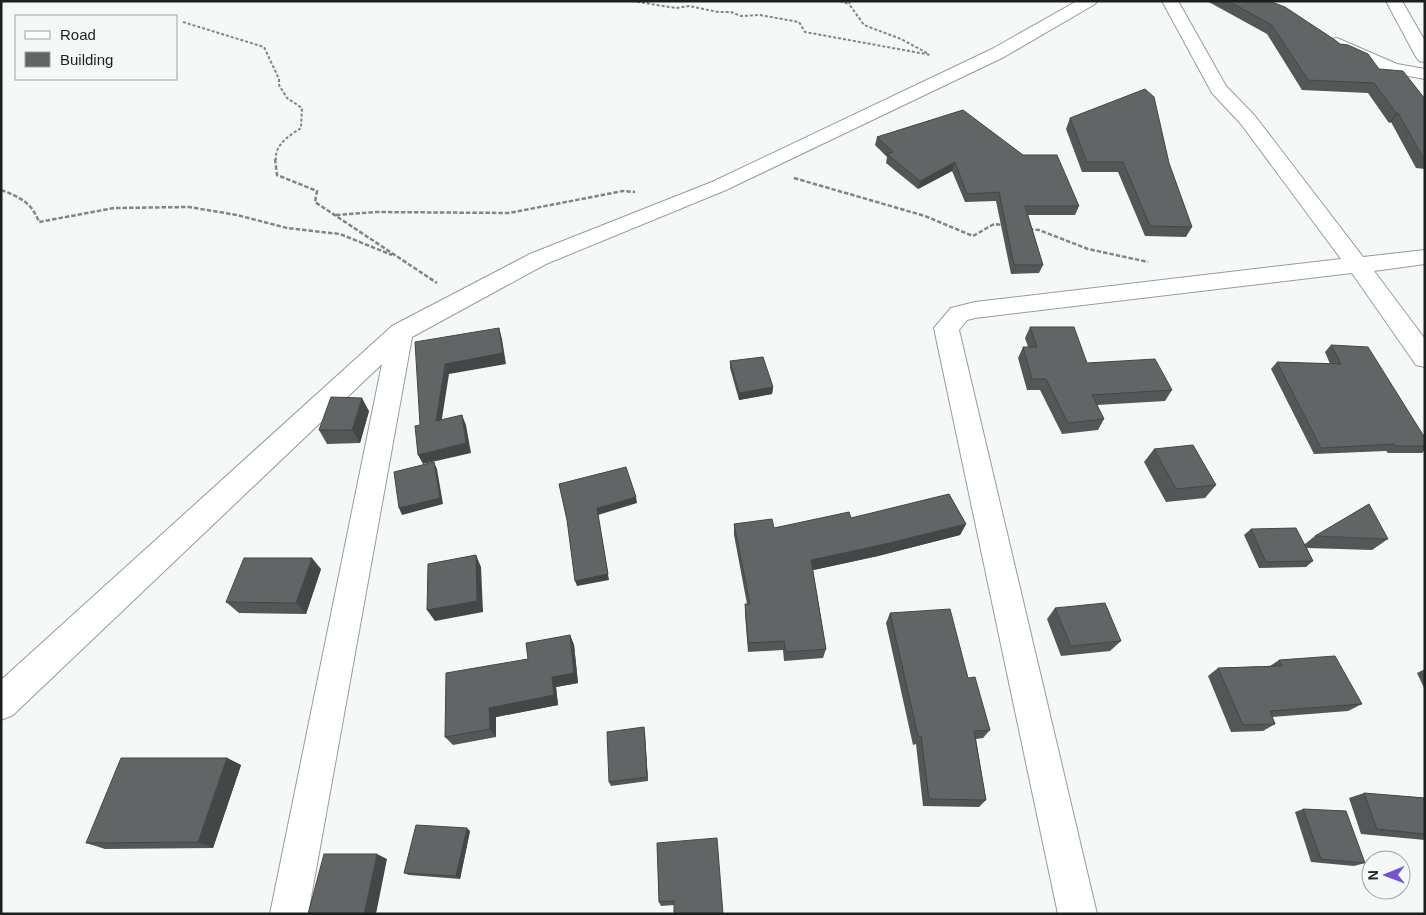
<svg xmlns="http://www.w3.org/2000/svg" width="1426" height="915" font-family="Helvetica,sans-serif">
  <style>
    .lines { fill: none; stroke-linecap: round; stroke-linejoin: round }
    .minor-casing { stroke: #989c9a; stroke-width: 2 }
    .path-far1 { stroke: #828583; stroke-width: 2; stroke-dasharray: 3 2; stroke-linecap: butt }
    .path { stroke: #828583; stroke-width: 2.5; stroke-dasharray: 4.5 2; stroke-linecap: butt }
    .minor { fill: #fff; fill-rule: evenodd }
    .wall { fill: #535757 }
    .shaded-wall { fill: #444747 }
    .building { fill: #616565; stroke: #444747 }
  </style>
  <rect width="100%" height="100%" fill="#f4f8f6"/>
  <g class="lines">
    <g class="minor-casing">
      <path id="minor" d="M1077,1h20l-2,3 -91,53 -278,133 -180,74 -134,73 -104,577h-38l112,-550 -369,351 -12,5v-40l391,-354 138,-72 182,-72 280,-133z
        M1162,1h16l48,85 29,30 108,141 62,-7v14l-51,7 51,68v28l-9,-2 -64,-92 -377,45 -8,2 -8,10 138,584h-39l-124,-586 17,-20 24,-6 366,-43 -100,-135 -29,-31z
        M1386,1h16l23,40v21l-6,-1 -3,-4z
        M1337,38l60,26 28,5v10l-39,-7 -55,-25 -3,-4 3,-4z"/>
    </g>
    <path class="path-far1" d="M632,1l44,7 13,-2 29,6h13l10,4 19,-1 39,7 6,10 126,23
      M840,1l9,3
      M850,1l-1,3 15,21 37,14 26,14
      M183,22l81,25 15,32v6l8,13 15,10 -1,20c-11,7 -27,17 -25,32"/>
    <path class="path" d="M275,159l2,16 40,16 -2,11 122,81
      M794,178l131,38 48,20 21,-12 9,1
      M1,190c19,7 31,13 38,32l75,-14 75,-1 48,8 50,13 53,6 52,21
      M336,215l39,-3 134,1 114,-22 12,1
      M1029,229l10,1 49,19 60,13"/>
    <use href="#minor" class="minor"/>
  </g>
  <path class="wall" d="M1207,1h62l110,68 46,30v70l-9,-1 -25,-46 -2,1 -21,-30 -66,-3 -35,-56z
    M963,110l116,96 -4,9h-47l15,50 -4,8 -28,1 -15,-73 -31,1 -13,-31 -34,18 -32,-26 1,-6 -12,-12 2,-8z
    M1070,118l99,45 23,64 -6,10 -41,-1 -27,-64h-36l-16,-43z
    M1030,327l57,36 85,27 -7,11 -68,4 7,14 -6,11 -36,4 -22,-44h-13l-9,-32 5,-11h5l-3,-9z
    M1331,345l94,93v12l-3,3h-34l-2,-2 -72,3 -43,-85 6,-7 53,2 -5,-12z
    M730,361l43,26 -1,7 -33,6 -9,-32z
    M369,411l-9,32 -33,1 -8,-14z
    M1154,449l62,36 -11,13 -39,4 -22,-40z
    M851,518l115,6 -6,11 -82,21 -65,14 13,79 -3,9 -39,3 -1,-11 -35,2 -3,-38v-10h2l-13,-69v-11l40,4z
    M1251,529l54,15 10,-8 73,3 -16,11 -65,-2 6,13 -7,6 -47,1 -15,-33z
    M321,569l-15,45 -67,-1 -13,-11z
    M1055,608l66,33 -11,10 -49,5 -14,-37z
    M890,613l78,65 22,52 -7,8 -7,1 10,61 -7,7 -56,-1 -7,-62 -3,1 -27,-122z
    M570,635l4,10 4,38 -22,4 2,18 -62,12v20l-43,8 -8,-8 83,-78z
    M1279,660l83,44 -14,7 -76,6 3,7 -12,7 -32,1 -23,-56 10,-8 52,-2z
    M1425,669v21l-8,-17z
    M644,727l4,54 -37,5 -2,-4z
    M227,758l14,7 -28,83 -108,1 -19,-6z
    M1364,793l61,5v42l-64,-6 -12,-36z
    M1303,809l62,54 -11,3 -43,-4 -16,-50z
    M470,831l-10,48 -51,-4 -5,-2z
    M657,843l66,71 -49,-9 -13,1 -2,-4z"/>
  <path class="shaded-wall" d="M1396,113h2l-7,9 -2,1z
    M955,162l-3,9 -34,18 2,-8z
    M499,328l3,11 4,25 -57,10 -9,57 -4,-10 9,-57z
    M773,387l-1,7 -33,6v-7z
    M362,398l7,13 -9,32 -8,-13z
    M462,415l4,10 5,28 -48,11 -5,-9z
    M434,462l3,7 6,35 -41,11 -3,-7z
    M636,497l1,6 -39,12 11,65 -32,6 -2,-5 22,-73z
    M966,524l-6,11 -82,21 -69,15 2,-11z
    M476,555l5,12 2,45 -48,9 -8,-11z
    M312,558l9,11 -15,45 -10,-11z
    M570,635l4,10 4,38 -22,4 2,18 -62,12v20l-6,-8 -1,-21 63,-31z
    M644,727l1,5 3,49 -1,-4z
    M227,758l14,7 -28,83 -15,-6z
    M467,828l3,3 -10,48 -4,-3z
    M377,854l10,5 -11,55h-12z"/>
  <path class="building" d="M1228,1h41l16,6 50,33 5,4 8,1 20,9 11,15 24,2 22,28v60h-1l-26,-46h-2l-22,-30 -66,-3 -36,-55z
    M1145,89l9,8 15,66 23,64 -42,-1 -27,-64h-36l-17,-44z
    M963,110l60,45h34l22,51h-54l18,59h-29l-15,-73 -32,2 -12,-32 -35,19 -33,-27 6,-2 -16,-15z
    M1030,327h44l13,36 68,-4 17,31 -80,5 12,24 -36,4 -22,-44h-14l-9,-32h14z
    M499,328l4,25 -58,11 -9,57 26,-6 4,28 -48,12 -3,-29 5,-1 -5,-83z
    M1331,345l37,2 57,91v8h-30l-1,-2 -73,4 -44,-86 64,2z
    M763,357l10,30 -34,6 -9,-32z
    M331,397l31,1 -10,32h-33z
    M1193,445l23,40 -40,4 -22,-40z
    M434,462l6,36 -41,10 -5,-36z
    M626,467l10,30 -39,11 11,66 -33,7 -8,-61 -8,-36z
    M949,494l17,30 -85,21 -70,15 15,89 -40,3 -2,-11 -36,2 -3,-39h5l-16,-80 38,-5 2,9 75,-16 2,6z
    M1369,504l19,35 -73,-3z
    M1296,528l17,33 -47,1 -15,-33z
    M476,555l1,46 -50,9 1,-46z
    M244,558h68l-16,45 -70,-1z
    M1105,603l16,38 -50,5 -16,-38z
    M950,609l18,69 7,-1 15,53 -16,1 12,69 -57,-1 -8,-63h-3l-28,-123z
    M570,635l4,38 -22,4 2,18 -65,13 1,21 -45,8 1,-64 82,-14 -2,-16z
    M1335,656l27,48 -92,7 5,13 -32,1 -25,-57 64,-2 -3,-6z
    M644,727l3,50 -38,5 -2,-50z
    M121,758h106l-29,84 -112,1z
    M1364,793l61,5v36l-48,-5z
    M1303,809l43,2 19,52 -44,-4z
    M416,825l51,3 -11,48 -52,-3z
    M717,838l6,76h-49v-13l-15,1 -2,-59z
    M324,854h53l-13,60h-56z"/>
  <rect width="1426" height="915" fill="none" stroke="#1d1f1e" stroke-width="5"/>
  <rect x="15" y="15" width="162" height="65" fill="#f4f8f6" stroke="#9ea1a0"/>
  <rect x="25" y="31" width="25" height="8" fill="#ffffff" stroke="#9ea1a0"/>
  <text x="60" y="40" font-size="15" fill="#1d1f1e">Road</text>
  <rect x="25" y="52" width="25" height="15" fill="#616565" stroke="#9ea1a0"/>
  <text x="60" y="65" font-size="15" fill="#1d1f1e">Building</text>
  <g transform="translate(1386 875) rotate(269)"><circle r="24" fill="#f4f8f6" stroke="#9ea1a0"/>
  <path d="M0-4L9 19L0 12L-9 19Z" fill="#7555cf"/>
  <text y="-8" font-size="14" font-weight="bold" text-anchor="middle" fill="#1d1f1e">N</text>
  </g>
</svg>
